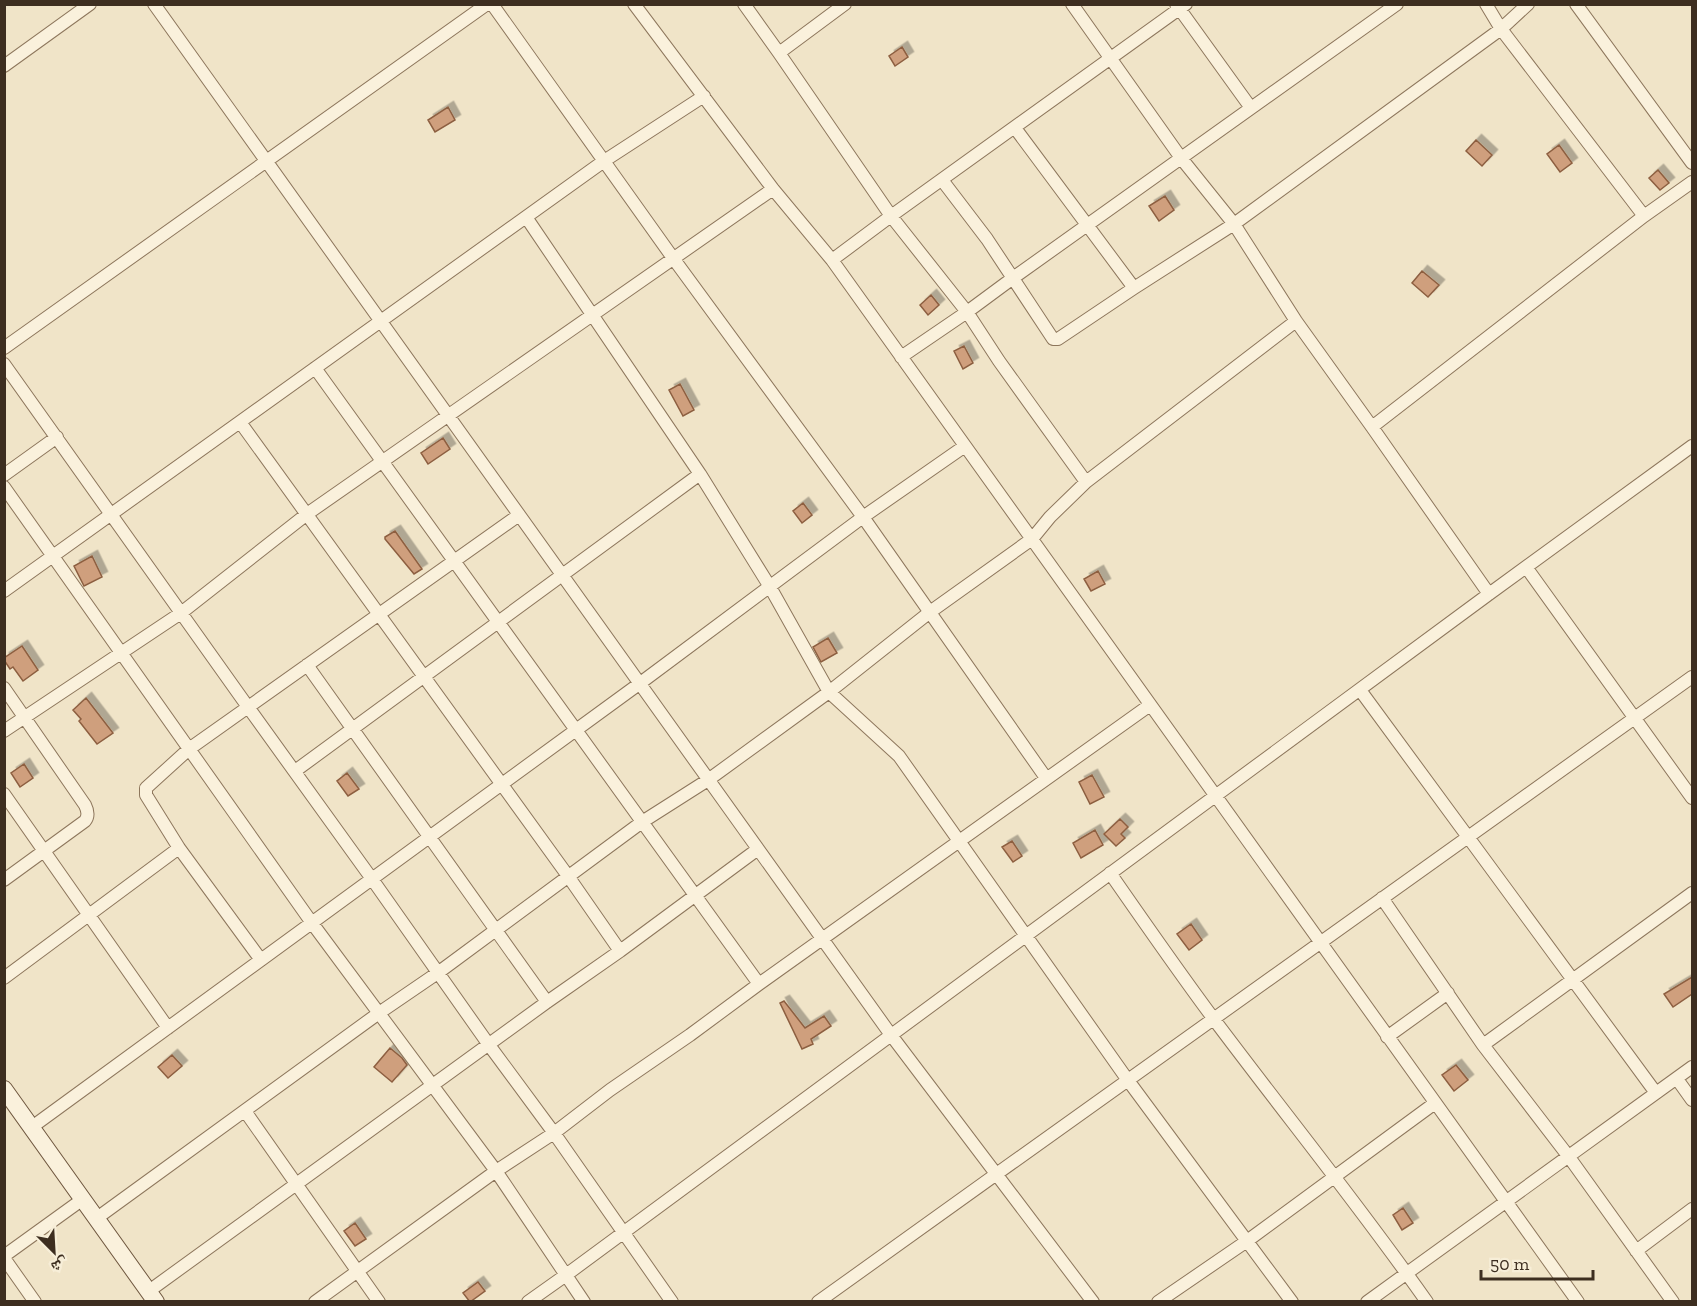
<svg xmlns="http://www.w3.org/2000/svg" width="1697" height="1306" font-family="'Zilla Slab','Noto Naskh Arabic',serif">
  <style>
    .building { fill: #cf9f7d; stroke: #8d5f41; stroke-width: 1.5; filter: url(#shadow) }
    .lines { fill: none; stroke-linecap: round; stroke-linejoin: round }
    .street-casing { stroke: #8d765c; stroke-width: 14 }
    .secondary-casing { stroke: #6f573f; stroke-width: 18 }
    .street { stroke: #faf1dc; stroke-width: 12 }
    .secondary { stroke: #faf1dc; stroke-width: 16 }
  </style>
  <defs>
    <filter id="shadow"><feDropShadow dx="5.5" dy="-5.5" stdDeviation="0" flood-color="#0004"/></filter>
  </defs>
  <rect width="100%" height="100%" fill="#f0e4c8"/>
  <path class="building" d="M902,47l6,10 -13,9 -6,-10z
    M448,107l7,13 -20,12 -7,-12z
    M1476,140l16,15 -10,11 -16,-15z
    M1559,145l13,18 -12,9 -13,-18z
    M1658,170l11,13 -9,7 -11,-12z
    M1165,196l9,14 -15,11 -10,-15z
    M1422,271l17,14 -11,12 -16,-14z
    M931,295l8,10 -11,10 -8,-10z
    M964,346l9,17 -10,6 -9,-18z
    M680,384l14,26 -11,6 -14,-26z
    M443,438l7,11 -22,15 -7,-11z
    M803,503l9,12 -10,8 -9,-12z
    M395,531l27,38 -8,5 -29,-35v-2z
    M92,556l10,21 -18,9 -10,-20z
    M1098,571l7,13 -14,7 -7,-12z
    M828,638l9,15 -16,9 -8,-15z
    M22,646l16,24 -15,11 -10,-14 -3,2 -6,-9v-2z
    M86,698l27,35 -16,11 -18,-23 2,-2 -8,-9z
    M24,764l9,14 -13,9 -9,-14z
    M347,773l12,16 -11,7 -11,-15z
    M1092,775l12,22 -14,7 -11,-22z
    M1120,819l8,8 -7,7 4,4 -9,8 -12,-12z
    M1095,830l8,15 -22,13 -8,-15z
    M1012,841l10,15 -9,6 -11,-15z
    M1191,924l11,16 -13,10 -12,-16z
    M1692,977v17l-19,13 -9,-13z
    M784,1001l21,27 19,-12 7,10 -20,13 2,5 -11,5 -22,-46z
    M390,1048l12,10 5,7 -15,17 -18,-15z
    M172,1055l10,11 -14,12 -10,-11z
    M1456,1065l12,15 -14,11 -12,-16z
    M1403,1208l10,15 -11,7 -9,-15z
    M355,1223l11,16 -11,7 -11,-15z
    M478,1282l7,9 -15,11 -7,-9z"/>
  <g class="lines">
    <g class="street-casing">
      <path id="street" d="M154,4l737,1031 202,267
        M492,4l181,254 190,259 183,261
        M634,4l139,185 59,71 746,1042
        M744,4l35,49 112,163 76,96 32,49 87,121
        M1072,4l109,154 53,66 62,97 76,106 117,167
        M1176,4l75,104
        M1486,4l15,25 143,187
        M1576,4l116,159
        M779,53l66,-49
        M4,66l86,-62
        M1015,128l119,160
        M942,180l45,59 66,100h5l76,-51 100,-64 267,-195 27,-25
        M526,217l174,257 70,113 59,105 70,64 228,323 165,223
        M832,260l59,-44 295,-212
        M4,348l483,-344
        M901,357l66,-45 46,-34 384,-274
        M4,364l244,343 124,172 117,166 65,88 118,169
        M315,368l444,616
        M240,422l328,454 52,75
        M1372,427l272,-211 48,-34
        M4,475l53,-38
        M4,487l308,436 184,248 88,131
        M1526,567l166,231
        M4,591l600,-430 100,-65
        M307,665l240,337
        M4,688l81,117c3,6 4,11 0,16l-81,59
        M1360,690l296,403
        M4,731l177,-118 126,-99 466,-325
        M295,771l405,-297
        M4,794l164,234
        M1110,873c34,49 68,98 103,145 71,95 146,187 214,284
        M1382,898l101,147 86,112 104,145
        M261,960l-82,-112 -33,-53v-7l43,-39 330,-234
        M4,978l175,-130
        M1387,1037l61,-44
        M1483,1045l209,-152
        M1677,1079l15,21
        M245,1111l134,191
        M32,1127l607,-443 224,-167 102,-71
        M97,1218l282,-205 60,-41 203,-150 66,-42 121,-88 101,-80 102,-73 18,-22 36,-35 210,-161
        M1636,1251l56,-42
        M4,1256l79,-57
        M4,1258l31,44
        M149,1291l398,-289 73,-51 138,-102
        M315,1302l181,-131 58,-38 56,-43 80,-55 69,-51 391,-279
        M528,1302l38,-27 923,-681 203,-148
        M818,1302c291,-209 583,-417 874,-625
        M1158,1302l89,-61 188,-138
        M1367,1302l325,-235"/>
    </g>
    <g class="secondary-casing">
      <path id="secondary" d="M4,1089l152,213"/>
    </g>
    <use href="#street" class="street"/>
    <use href="#secondary" class="secondary"/>
  </g>
  <rect width="1697" height="1306" fill="none" stroke="#3d2e20" stroke-width="12"/>
  <g transform="translate(54 1252) rotate(156)" stroke="#f7eed8" stroke-width="4.5" paint-order="stroke">
  <path d="M0-4.5L10 22L0 15L-10 22Z" fill="#3d2e20"/>
  <text y="-9" font-size="16" font-weight="bold" text-anchor="middle" fill="#3d2e20">ش</text>
  </g>
  <path d="M1481 1270v9h112v-9" fill="none" stroke="#3d2e20" stroke-width="3"/>
  <text x="1490" y="1270" font-size="18" fill="#3d2e20" stroke="#f7eed8" stroke-width="4.5" paint-order="stroke">50 m</text>
</svg>
